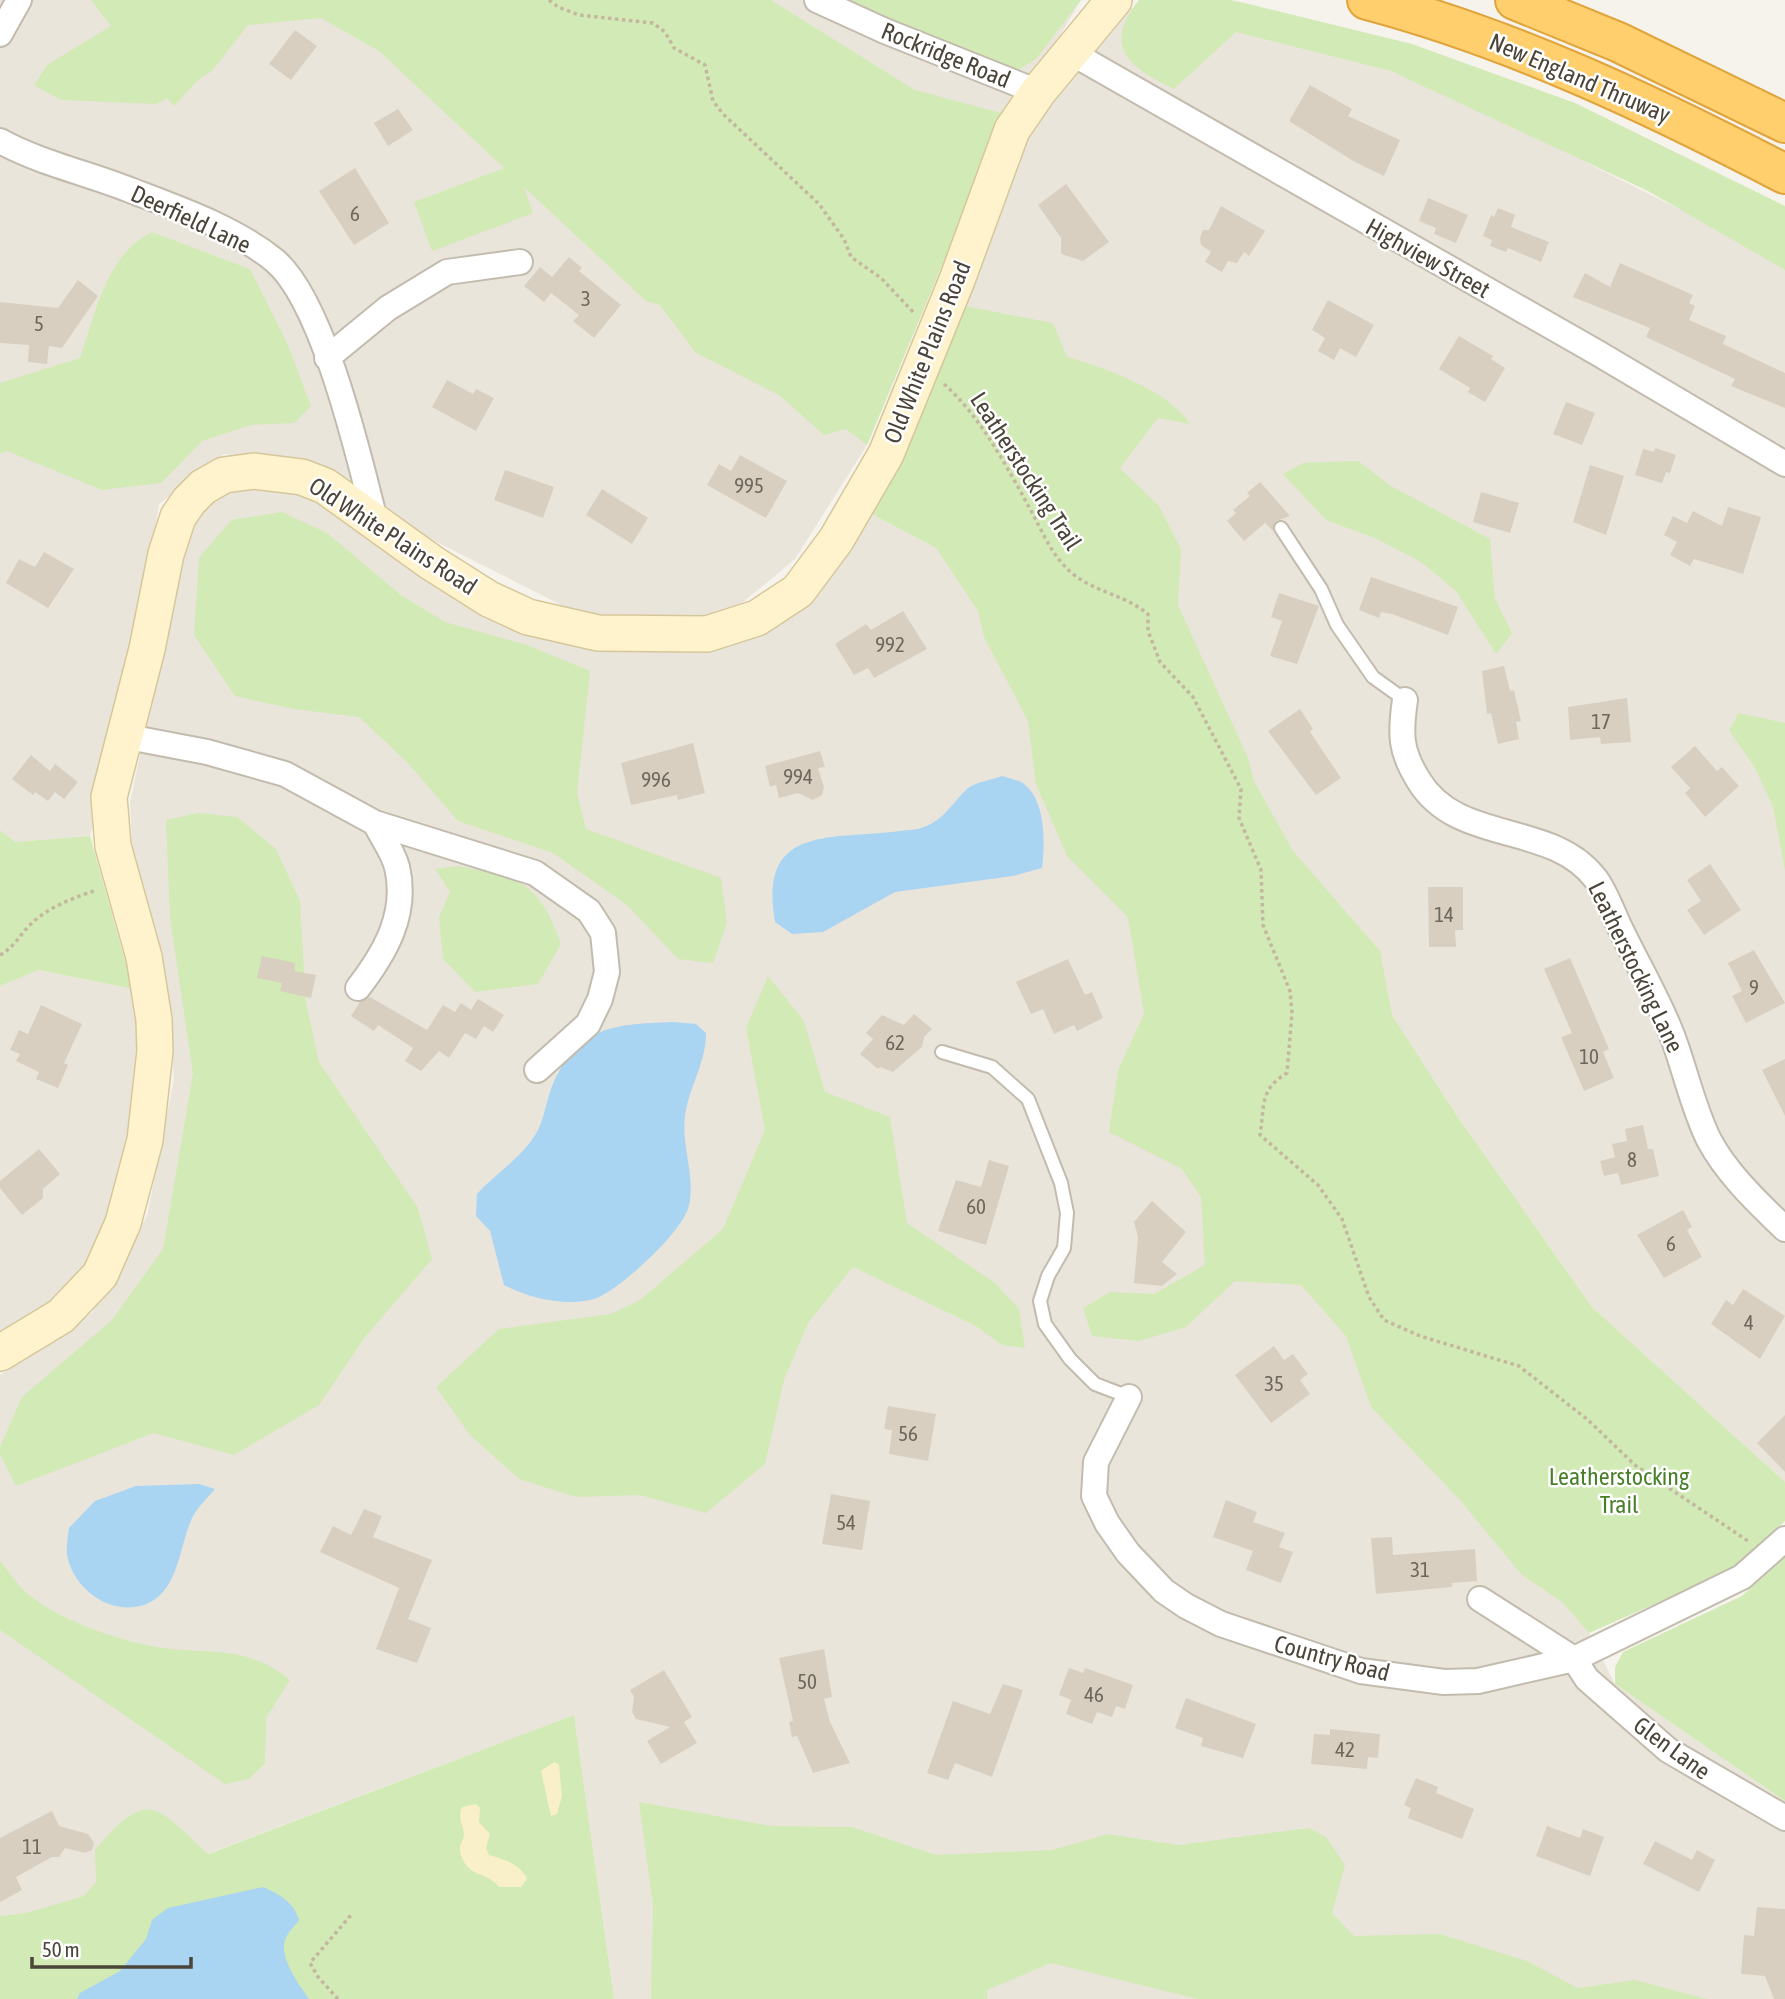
<svg xmlns="http://www.w3.org/2000/svg" width="1785" height="1999" font-family="'Asap Condensed',sans-serif">
  <style>
    .residential { fill: #eae5da }
    .green { fill: #d2eab5 }
    .sand { fill: #f9efc9 }
    .water { fill: #a9d4f2 }
    .building { fill: #d8cfc1 }
    .lines { fill: none; stroke-linecap: round; stroke-linejoin: round }
    .lane-casing { stroke: #c2bbae; stroke-width: 16 }
    .street-casing { stroke: #c2bbae; stroke-width: 28 }
    .secondary-casing { stroke: #d6c79b; stroke-width: 38 }
    .highway-casing { stroke: #e0a43c; stroke-width: 42 }
    .path { stroke: #c4b79f; stroke-width: 3.5; stroke-dasharray: 3.5 3.5; stroke-linecap: butt }
    .lane { stroke: #fff; stroke-width: 12 }
    .street { stroke: #fff; stroke-width: 24 }
    .secondary { stroke: #fff3cd; stroke-width: 35 }
    .highway { stroke: #ffcf6e; stroke-width: 38 }
    .labels { text-anchor: middle; dominant-baseline: central; stroke-width: 5; stroke-linejoin: round; paint-order: stroke }
    .number-label { font-size: 21px; fill: #6e675b }
    .street-label { font-size: 24px; fill: #4b4439; stroke: #fff }
    .park-label { font-size: 24px; fill: #4a7f2a; stroke: #fff }
  </style>
  <rect width="100%" height="100%" fill="#f6f3ec"/>
  <path class="residential" d="M0,0h1081l-96,162 -118,283 -72,114 -59,49 -64,15 -97,-11 -164,-83 -96,-66 -91,-9 -65,50 -19,124 -50,208 -75,6 -15,-12z
    M1124,6l265,58 396,198v1220l-193,-175 -135,-191 -124,-192 -128,-231 -246,-388 65,-180z
    M259,487l36,1 47,24 131,88 215,49 56,-7 43,-33 77,-99 72,38 69,102 584,983 26,51 170,117v198h-1171l-40,-284 -574,217v-557l92,-62 55,-97 27,-137 -11,-124 -31,-109 -2,-44 60,-280 32,-28z
    M39,970l94,19 9,60 -18,130 -30,80 -38,49 -56,31v-353z"/>
  <path class="green" d="M91,0h680l144,90 97,26 -27,46 -118,283 -21,-16 -22,6 -45,-40 -83,-42 -36,-48 -14,-4 -122,-114 9,26 -101,38 -18,-49 90,-34 -125,-117 -58,-33 -73,7 -36,46 -14,9 -24,26 -7,-8 -11,6 -95,-4 -27,-15 13,-20 64,-39z
    M839,0h242l-45,59 -18,11 -20,-1z
    M1139,0h92l22,5 159,39 163,59 210,103v64l-137,-79 -257,-120 -155,-39 -62,57c-44,-21 -73,-41 -35,-89z
    M152,232l98,37 38,76 23,61 -17,17 -43,2 -49,16 -41,42 -59,7 -95,-39 -7,3v-71l80,-25c16,-45 25,-102 72,-126z
    M959,305l94,18 14,34c37,10 103,34 123,67l-32,-6 -38,50 39,38 22,43 -3,56 70,153 6,23 39,70 87,100 12,64 65,101 135,191 193,175v39l-56,50 -140,62 -27,-31 -40,-27 -63,-76 -88,-92 -25,-71 -45,-51 -66,-4 -49,46 -47,14 -47,-5 -9,-28 27,-16 44,2 51,-29 -4,-68 -19,-28 -73,-37 9,-62 26,-56 -16,-97 -61,-61 -31,-72 -8,-63 -44,-84 -6,-26 -42,-63 -72,-38z
    M1358,461l33,25 99,53 5,60 17,34 -16,21 -40,-63 -35,-29 -44,-23 -51,-19 -43,-46 20,-11z
    M282,512l45,21 74,62 44,27 82,23 63,26 -13,122 9,36 135,49 6,45 -14,40 -35,-4 -51,-54 -74,-52 -95,-32 -50,-58 -49,-46 -65,-8 -59,-13 -41,-61 5,-77 32,-38z
    M1739,713l46,10v147l-12,-63 -19,-41 -25,-36z
    M198,813l39,4 39,32 24,52 6,102 13,59 99,146 14,51 -67,78 -46,68 -85,50 -80,-22 -138,53 -16,-32v-7l22,-50 90,-77 51,-71 30,-175 -23,-156 -4,-98z
    M0,830l15,12 75,-6 43,153 -94,-19 -39,16z
    M457,866c62,12 82,15 104,78l-23,40 -63,8 -32,-33 -4,-42 11,-25 -15,-23z
    M768,976l36,45 21,71 65,25 17,106 88,60 24,26 6,39 -23,-3 -26,-19 -123,-59 -45,56 -24,57 -19,84 -59,49 -66,-18 -64,2 -57,-18 -49,-44 -34,-48 63,-58 112,-15 29,-14 83,-71 42,-99 -19,-102z
    M1785,1557v244l-170,-117v-17l8,-15 119,-56z
    M0,1561c9,10 17,24 28,33 31,26 89,46 129,53 51,8 90,-3 133,33l-24,38 -1,45 -16,16 -24,5 -225,-154z
    M574,1715l40,284h-614v-83l26,-3 58,-17 12,-14 -1,-32c54,-63 60,-45 113,4z
    M639,1802l132,24 81,1 84,28 116,-5 56,-16 70,11 131,-17 17,9 19,28 -13,48 22,23 86,-2 87,27 51,27 57,-8 72,19h-509l-147,-36 -64,27v9h-336l2,-94z"/>
  <path class="sand" d="M554,1762l5,3 3,31 -5,18 -6,2 -10,-45z
    M476,1804l4,4 -1,14 11,12 -4,14 3,7c14,4 32,9 38,24l-6,8h-22c-13,-17 -33,-8 -39,-36 -1,-7 4,-11 4,-17 -1,-11 -7,-15 -2,-27z"/>
  <path class="water" d="M1002,776c6,2 17,4 22,8 22,17 21,59 18,84l-29,8 -118,16 -72,40 -31,2 -17,-12c-16,-94 49,-83 117,-90 10,-2 22,-1 32,-5 21,-8 28,-24 43,-38 8,-7 25,-9 35,-13z
    M673,1022l23,2 10,9c0,29 -15,50 -20,77 -7,32 10,63 3,95 -5,26 -68,83 -92,93 -28,10 -69,0 -93,-13l-14,-54 -14,-15 1,-22c20,-22 48,-38 62,-66 5,-11 7,-24 11,-36 24,-65 61,-68 123,-70z
    M199,1484l16,5c-8,9 -17,18 -23,29 -13,28 -13,75 -48,87 -35,11 -71,-17 -77,-50 -1,-9 1,-19 2,-27l26,-27 41,-15z
    M263,1887c16,7 31,15 36,33 -4,6 -11,12 -13,18 -9,17 13,47 23,61h-232l3,-6 40,-22 26,-32 6,-19 16,-12z"/>
  <path class="building" d="M295,30l22,16 -26,34 -22,-16z
    M1310,85l42,24 -4,7 52,24 -16,36 -29,-14 -66,-41z
    M398,109l15,21 -25,16 -14,-23z
    M355,168l34,55 -35,22 -35,-54z
    M1066,184l43,58 -26,19 -22,-7v-16l-23,-33z
    M1428,198l40,17 -12,28 -22,-9 2,-6 -17,-7z
    M1221,206l44,25 -16,25 -5,-4 -7,11 -9,-2 -6,11 -17,-10 6,-10 -10,-7 -1,-7 3,-8h6z
    M1498,208l17,7 -4,12 38,15 -8,20 -33,-14 -2,4 -16,-6 2,-6 -9,-4 8,-21 3,2z
    M569,257l13,11 -3,3 42,34 -27,33 -21,-17 6,-6 -28,-22 -7,9 -20,-16 16,-19 12,10z
    M1620,263l73,32 -4,8 6,3 -6,14 37,16 -3,8 62,29v35l-54,-22 4,-7 -89,-42 4,-9 -77,-31 12,-24 25,14z
    M78,280l20,16 -36,52 -13,-2 -2,18 -19,-2 1,-17 -29,-2v-41l58,6z
    M1328,300l46,25 -18,32 -16,-9 -6,12 -16,-9 7,-13 -13,-8z
    M1459,336l34,20 -2,3 14,9 -20,34 -17,-10 2,-4 -31,-19z
    M447,380l26,14 3,-5 18,9 -18,33 -44,-24z
    M1566,402l29,11 -13,32 -29,-11z
    M1655,448l21,7 -6,18 -4,-1 -4,11 -27,-8 8,-26 11,3z
    M740,455l47,26 -21,37 -59,-33 12,-21 12,7z
    M1590,465l34,11 -18,59 -33,-13z
    M505,470l49,17 -11,31 -49,-18z
    M1260,482l30,34 -14,5 -3,10 -8,-8 -21,18 -17,-20 9,-8 -3,-3 17,-14 -3,-3z
    M602,489l46,29 -16,26 -46,-29z
    M1481,492l38,11 -9,30 -37,-11z
    M1728,507l33,10 -18,57 -49,-15 -4,7 -20,-11 7,-13 -13,-7 9,-19 14,7 6,-12 29,15z
    M44,552l30,17 -26,39 -42,-25 13,-24 16,8z
    M1371,577l87,30 -10,28 -56,-21 -11,-2 -2,6 -20,-8z
    M1279,593l40,13 -22,58 -27,-8 12,-35 -11,-4z
    M903,611l24,38 -53,29 -6,-10 -14,7 -19,-31 31,-20 5,6z
    M1504,666l6,25 4,-1 7,31 -5,1 3,17 -21,5 -7,-31 -4,1 -5,-43z
    M1627,698l4,44 -30,2 -1,-7 -30,3 -2,-33z
    M1300,709l13,20 -3,3 31,46 -25,17 -48,-64z
    M693,743l12,50 -27,7 -1,-5 -46,10 -10,-42z
    M1695,746l22,25 5,-4 17,19 -34,31 -20,-24 5,-5 -19,-21z
    M820,751l5,16 -7,1 6,19 -2,8 -9,5 -15,-7 -19,5 -3,-13 -6,2 -5,-21z
    M31,755l19,16 5,-7 23,18 -14,17 -9,-7 -7,9 -13,-9 -2,3 -21,-16z
    M1710,864l31,46 -37,25 -17,-25 14,-9 -14,-21z
    M1428,887h35v43h-8l1,17h-27z
    M1754,950l31,53 -39,20 -14,-27 10,-5 -14,-28z
    M262,956l33,7 -1,8 22,4 -5,23 -31,-7 2,-8 -25,-5z
    M1570,958l39,91 -6,3 11,26 -30,13 -23,-54 11,-4 -28,-64z
    M1068,959l17,36 7,-3 11,26 -26,13 -3,-6 -20,9 -11,-25 -12,5 -15,-32z
    M370,997l57,33 16,-25 12,7 6,-9 10,7 7,-11 26,16 -11,17 -9,-6 -8,13 -11,-6 -16,25 -10,-7 -18,20 -16,-10 8,-13 -35,-23 -4,6 -23,-15 9,-14z
    M41,1005l41,19 -18,39 4,2 -10,23 -22,-9 3,-7 -23,-11 4,-7 -10,-4 9,-20 9,4z
    M914,1014l18,15 -8,8 -2,10 -29,25 -13,-5 -2,2 -18,-15 13,-15 -7,-6 16,-18 22,10z
    M1785,1059v57l-23,-46z
    M1643,1125l5,24h5l6,27 -38,9 -3,-12 -14,3 -4,-15 15,-4 -3,-13 15,-3 -2,-12z
    M39,1149l21,25 -17,15v9l-21,17 -22,-27v-7z
    M989,1160l20,6 -23,79 -48,-14 18,-51 25,7z
    M1152,1201l34,31 -24,30 15,12 -15,12 -28,-3 4,-46 -4,-15z
    M1683,1210l9,17 -5,3 15,27 -38,21 -27,-43z
    M1743,1289l42,27 -25,43 -49,-35 15,-24 7,5z
    M1274,1346l10,14 9,-6 15,20 -8,6 10,14 -39,29 -36,-48z
    M888,1406l48,8 -8,47 -39,-7 3,-24 -8,-1z
    M1785,1415v57l-28,-29z
    M831,1494l39,7 -8,49 -40,-6z
    M1226,1500l31,12 -4,10 32,11 -6,14 14,5 -12,31 -35,-13 7,-19 -40,-14z
    M364,1509l18,7 -9,21 59,23 -24,59 23,9 -14,35 -41,-14 23,-61 -79,-36 13,-26 18,9z
    M1392,1537l1,18 82,-6 2,32 -25,2v4l-76,7 -5,-56z
    M824,1649l8,48 -8,2 6,23 20,41 -37,10 -16,-37 -5,1 -3,-15 4,-1 -14,-63z
    M1069,1668l14,5 2,-5 48,17 -8,24 -9,-3 -4,11 -15,-5 -5,12 -26,-10 5,-14 -12,-5z
    M664,1670l28,47 -8,5 13,21 -36,21 -14,-23 23,-14 -34,-8 -4,-7 2,-15 -4,-7z
    M1003,1684l20,6 -31,87 -37,-14 -7,17 -21,-7 26,-72 37,13z
    M1186,1698l70,26 -13,34 -42,-12 2,-8 -28,-10z
    M1330,1729l50,5 -2,24 -10,-1 -1,12 -56,-5 3,-30 16,1z
    M1416,1778l22,9 -2,6 38,16 -12,30 -54,-21 3,-10 -7,-3z
    M52,1811l7,15 29,8 6,9 -2,7 -7,3 -20,-5 -6,9h-7l-36,20 6,13 -22,12v-64z
    M1547,1826l33,12 3,-9 21,8 -14,39 -54,-20z
    M1655,1841l37,19 5,-10 18,10 -16,32 -56,-28z
    M1757,1907l28,2v90h-11l-9,-23 -24,-2 3,-39 10,1z"/>
  <g class="lines">
    <g class="lane-casing">
      <path id="lane" d="M1281,528l40,61 16,36 36,52 32,23
        M942,1052l50,15 36,32 33,84 6,30 -3,35 -16,28 -8,25 5,23 25,35 25,25 34,13"/>
    </g>
    <g class="street-casing">
      <path id="street" d="M817,0l68,31 153,61
        M0,34l19,-34
        M1070,52l526,300 189,112
        M0,141c40,22 87,32 130,49 47,18 103,37 144,70 49,40 85,197 101,260
        M327,358l61,-50 59,-36 73,-10
        M1405,700c-5,34 -5,51 14,81 39,64 132,40 176,97 11,14 18,36 26,52 17,35 37,69 51,105 13,34 21,73 37,105 18,34 49,63 76,89
        M123,736l84,16 78,22 90,49 160,50 54,38 14,22 4,39 -7,27 -12,25 -51,46
        M358,988c27,-35 50,-74 39,-121 -4,-15 -15,-30 -22,-44
        M1129,1397l-33,65 -2,34 13,27 21,30 36,38 22,15 35,18 140,47 83,11 34,-1 96,-22 168,-82 43,-38
        M1480,1599l94,60 13,20 81,71 117,68"/>
    </g>
    <g class="secondary-casing">
      <path id="secondary" d="M0,1353l61,-37 39,-41 23,-52 22,-83 10,-89 -1,-31 -10,-63 -31,-111 -4,-49 38,-148 19,-95 12,-37 11,-16 14,-14 21,-12 30,-4 48,6 23,9 107,77 57,36 39,18 70,16 109,1 50,-16 41,-27 38,-51 50,-86 71,-174 55,-150 26,-38 76,-92"/>
    </g>
    <g class="highway-casing">
      <path id="highway" d="M1367,0c147,39 283,104 418,174
        M1515,0l103,42 167,81"/>
    </g>
    <path class="path" d="M549,0l9,7 21,8 74,8 12,9 9,16 31,17 8,36 10,13 96,90 25,35 7,18 30,21 34,36
      M944,384c36,32 62,81 85,123 13,23 22,49 44,67 22,18 50,20 75,40v17l12,31 33,35 48,92 -2,29 22,52 2,55 27,66 2,22 -5,60c-28,17 -22,32 -27,62l58,50 24,34 27,78 15,23 36,16 99,30 69,54 48,46 112,75
      M0,955c15,-8 20,-21 32,-32 17,-16 43,-26 65,-33
      M338,1999l-20,-22 -8,-14 41,-48"/>
    <use href="#lane" class="lane"/>
    <use href="#street" class="street"/>
    <use href="#secondary" class="secondary"/>
    <use href="#highway" class="highway"/>
  </g>
  <g class="labels">
    <g class="number-label">
      <text x="355" y="213">6</text>
      <text x="586" y="298">3</text>
      <text x="39" y="323">5</text>
      <text x="749" y="485">995</text>
      <text x="890" y="644">992</text>
      <text x="1601" y="721">17</text>
      <text x="798" y="776">994</text>
      <text x="656" y="779">996</text>
      <text x="1444" y="914">14</text>
      <text x="1754" y="987">9</text>
      <text x="895" y="1042">62</text>
      <text x="1589" y="1056">10</text>
      <text x="1632" y="1159">8</text>
      <text x="976" y="1206">60</text>
      <text x="1671" y="1243">6</text>
      <text x="1749" y="1322">4</text>
      <text x="1274" y="1383">35</text>
      <text x="908" y="1433">56</text>
      <text x="846" y="1522">54</text>
      <text x="1420" y="1569">31</text>
      <text x="807" y="1681">50</text>
      <text x="1094" y="1694">46</text>
      <text x="1345" y="1749">42</text>
      <text x="32" y="1846">11</text>
    </g>
    <g class="street-label">
      <text transform="translate(946 55) rotate(22)">Rockridge Road</text>
      <text transform="translate(1580 78) rotate(23)">New England Thruway</text>
      <text transform="translate(191 219) rotate(25)">Deerfield Lane</text>
      <text transform="translate(1428 258) rotate(29)">Highview Street</text>
      <text transform="translate(927 352) rotate(-68)">Old White Plains Road</text>
      <text transform="translate(1026 471) rotate(57)">Leatherstocking Trail</text>
      <text transform="translate(393 536) rotate(33)">Old White Plains Road</text>
      <text transform="translate(1636 967) rotate(64)">Leatherstocking Lane</text>
      <text transform="translate(1332 1658) rotate(15)">Country Road</text>
      <text transform="translate(1672 1748) rotate(36)">Glen Lane</text>
    </g>
    <g class="park-label">
      <text x="1619" y="1476">Leatherstocking<tspan x="1619" dy="28">Trail</tspan></text>
    </g>
  </g>
  <path d="M32 1957v10h159v-10" fill="none" stroke="#4b4439" stroke-width="3.5"/>
  <text x="42" y="1957" font-size="21" fill="#4b4439" stroke="#ffffff" stroke-width="5" paint-order="stroke">50 m</text>
</svg>
